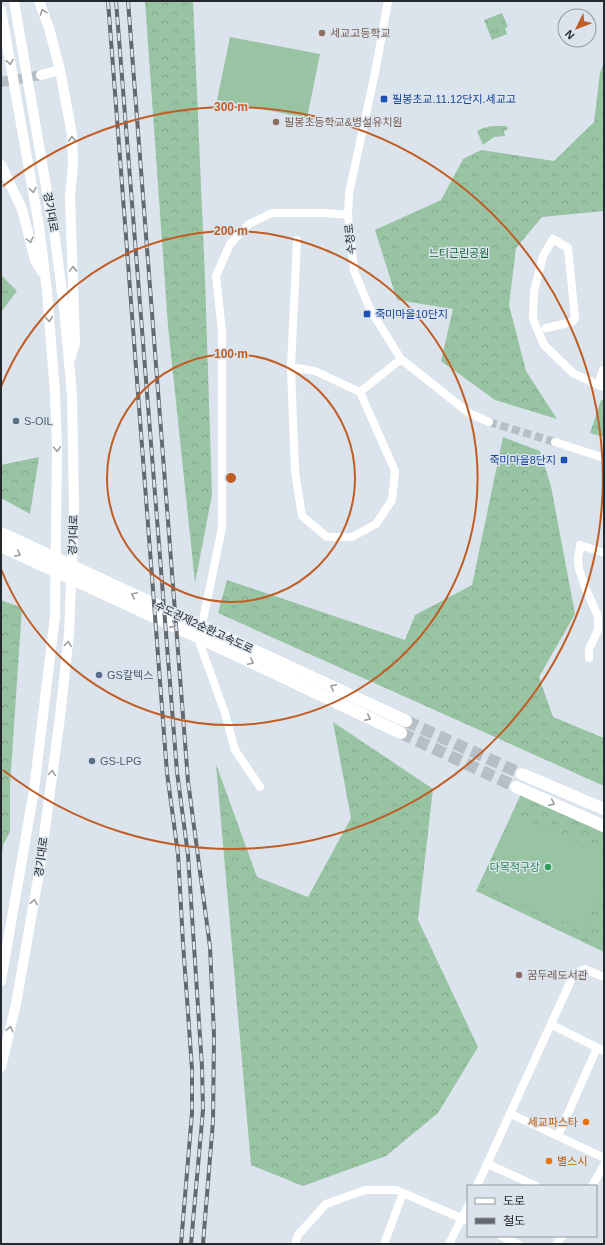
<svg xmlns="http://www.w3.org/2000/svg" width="605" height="1245" font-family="Arial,'Noto Sans KR',sans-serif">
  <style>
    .forest { fill: url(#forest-crowns) }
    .pitch { fill: #99c4a4 }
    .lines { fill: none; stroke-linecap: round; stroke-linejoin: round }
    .minor-tunnel { stroke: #b6bec6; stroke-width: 8; stroke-dasharray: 8 4; stroke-linecap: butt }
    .major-tunnel { stroke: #b6bec6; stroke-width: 10; stroke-dasharray: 10 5; stroke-linecap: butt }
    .highway-tunnel { stroke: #b6bec6; stroke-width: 12; stroke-dasharray: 12 6; stroke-linecap: butt }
    .minor { stroke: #fff; stroke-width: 8 }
    .major { stroke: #fff; stroke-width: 10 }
    .highway { stroke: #fff; stroke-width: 12 }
    .rail-casing { stroke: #64696f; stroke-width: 4 }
    .rail { stroke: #dbe4ed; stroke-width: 2.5; stroke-dasharray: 8; stroke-linecap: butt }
    .oneway { stroke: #9c9ea0 }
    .ring { fill: none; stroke: #c05d24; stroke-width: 2 }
    .education-dot { fill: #8d6e63; stroke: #dbe4ed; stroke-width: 1.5 }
    .transit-dot { fill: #1a4fb4; stroke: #dbe4ed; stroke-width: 1.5 }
    .service-dot { fill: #5c6f8a; stroke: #dbe4ed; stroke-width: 1.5 }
    .leisure-dot { fill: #2e9e5b; stroke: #dbe4ed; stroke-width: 1.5 }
    .food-dot { fill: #e8710a; stroke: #dbe4ed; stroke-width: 1.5 }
    .labels { text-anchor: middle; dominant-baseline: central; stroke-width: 3; stroke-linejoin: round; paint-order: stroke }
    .education-label { font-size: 11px; fill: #785e54; stroke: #dbe4ed; text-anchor: start }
    .transit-label { font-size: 11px; fill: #164399; stroke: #dbe4ed; text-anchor: start }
    .street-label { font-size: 11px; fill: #24272b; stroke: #dbe4ed }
    .park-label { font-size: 11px; fill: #146535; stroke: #dbe4ed }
    .service-label { font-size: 11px; fill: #4e5e75; stroke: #dbe4ed; text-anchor: start }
    .leisure-label { font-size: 11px; fill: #27864d; stroke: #dbe4ed; text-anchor: end }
    .food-label { font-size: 11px; fill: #c56008; stroke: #dbe4ed; text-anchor: end }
    .centre { fill: #c05d24; stroke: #dbe4ed; stroke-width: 2 }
    .ring-label { font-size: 12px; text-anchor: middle; font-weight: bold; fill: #c05d24; stroke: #dbe4ed; stroke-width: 3; stroke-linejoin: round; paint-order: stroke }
  </style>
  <defs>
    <pattern id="forest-crowns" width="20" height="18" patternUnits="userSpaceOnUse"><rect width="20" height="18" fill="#99c4a4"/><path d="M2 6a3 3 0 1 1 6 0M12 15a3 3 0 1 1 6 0" fill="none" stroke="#84a88d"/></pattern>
  </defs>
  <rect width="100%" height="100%" fill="#dbe4ed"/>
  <path class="forest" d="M145,1h48l12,277 7,217 -17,88 -27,-257z
    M502,13l6,14 -3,1 2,6 -15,6 -8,-20z
    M604,61v150l-62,6 -26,31 -7,57 17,66 31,48 -62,-19 -54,-39 12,-52 -56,-9 -22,-70 66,-30 22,-41 18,-9 73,11 40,-39 6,-49z
    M492,126h15l1,3 -4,2 1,5 -11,1 -11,8 -6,-14 6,-3z
    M1,275l16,16 -16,21z
    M601,400l3,1v36l-14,-4z
    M503,437l37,14 11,35 24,128 -36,63 14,40 51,21v48l-386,-173 9,-33 178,60 10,-25 57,-30z
    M39,457l-9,57 -29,-16v-33z
    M1,600l21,8 -12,177v47l-7,13 -2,18z
    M333,722l100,67 -15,131 60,127 -40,66 -52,43 -83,30 -52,-21 -35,-401 41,113 51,20 43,-79z
    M521,794l83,39v119l-128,-61z"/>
  <path class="pitch" d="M230,37l90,17 -13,64 -90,-18z
    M513,815l91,37v30l-19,48 -101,-42z"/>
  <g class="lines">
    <path class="minor-tunnel" d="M489,422l66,20"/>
    <path class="major-tunnel" d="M1,82l40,-7"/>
    <path class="highway-tunnel" d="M406,721l116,53
      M401,733l115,54"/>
    <path class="minor" d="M388,1l-13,72 -26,120 -1,22 6,56 17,40 30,48 68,54 20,9
      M297,240l-6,127 24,4 45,21 41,-33
      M546,328l26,-6 3,-4 -7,-70 -15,-9 -10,17 -9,35 -1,28 11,26 29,28 25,12
      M291,367l4,104 7,45 25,21h25l24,-13 16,-24 3,-29 -35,-79
      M603,370l-5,15 6,2
      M555,442l49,16
      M589,658v-9l9,-19v-14l-13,-29 -6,-18 -1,-10 2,-14 24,8
      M260,787l-25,-37 -10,-37 -25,-69 3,-24 19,-92v-197l-6,-55 14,-32 19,-20 23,-11h53l23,2
      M552,1025l52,26
      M511,1114l93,44
      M558,1136l39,-88
      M488,1164l48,22
      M477,1186l96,-210 11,-7 20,8
      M592,1186l12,-21
      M501,1236l17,8
      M295,1244l3,-9 28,-31 39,-14h31l72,31
      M384,1244l19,-51
      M449,1244l19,-38
      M557,1244l5,-8"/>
    <path class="major" d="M39,1l10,27 11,42 12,65 1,30 -3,31 5,147 -4,14
      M1,10l38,216 8,65 8,102 2,55 -2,168 -21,174 -33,191
      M41,75l19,-5
      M1,165l21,44 13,51 7,12
      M1,1067l15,-63 23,-131 21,-156 9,-84 5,-124 -2,-114 -8,-87 -9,-70 -41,-237"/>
    <path class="highway" d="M1,533l405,188
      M1,546l214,99 186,88
      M522,774l82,35
      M516,787l88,39"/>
    <g class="rail-casing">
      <path id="rail" d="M108,1l59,772 11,81 5,89 9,126v44l-11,131
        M116,1l61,771 11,83 14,212 1,43 -12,134
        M128,1l60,780 22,166 4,88 -1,86 -10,123"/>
    </g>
    <use href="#rail" class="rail"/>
  </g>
  <defs><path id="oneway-chevron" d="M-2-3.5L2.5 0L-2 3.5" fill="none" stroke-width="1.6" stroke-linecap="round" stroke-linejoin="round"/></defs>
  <g class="oneway">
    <use href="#oneway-chevron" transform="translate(43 12) rotate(-111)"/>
    <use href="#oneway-chevron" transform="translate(10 62) rotate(80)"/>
    <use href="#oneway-chevron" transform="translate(72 139) rotate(-94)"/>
    <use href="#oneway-chevron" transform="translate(33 190) rotate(80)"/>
    <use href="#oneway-chevron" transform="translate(30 240) rotate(75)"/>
    <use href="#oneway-chevron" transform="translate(73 269) rotate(-92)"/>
    <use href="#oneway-chevron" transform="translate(49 319) rotate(85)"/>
    <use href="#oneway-chevron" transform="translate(57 449) rotate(89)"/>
    <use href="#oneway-chevron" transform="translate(18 554) rotate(25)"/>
    <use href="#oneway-chevron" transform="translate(134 595) rotate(-155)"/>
    <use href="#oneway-chevron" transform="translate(173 625) rotate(24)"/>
    <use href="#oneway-chevron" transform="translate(68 644) rotate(-83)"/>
    <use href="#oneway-chevron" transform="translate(251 662) rotate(25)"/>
    <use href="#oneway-chevron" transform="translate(333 687) rotate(-155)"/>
    <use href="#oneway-chevron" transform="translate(368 718) rotate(25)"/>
    <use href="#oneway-chevron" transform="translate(52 773) rotate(-82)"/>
    <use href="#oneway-chevron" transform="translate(552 803) rotate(24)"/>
    <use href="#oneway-chevron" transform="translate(34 902) rotate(-80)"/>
    <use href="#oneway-chevron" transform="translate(10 1029) rotate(-77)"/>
  </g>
  <g class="ring">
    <circle cx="231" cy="478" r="124"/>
    <path d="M1 387A247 247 0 1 1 1 569"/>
    <path d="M3 186A371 371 0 1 1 3 770"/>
  </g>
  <g class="education-dot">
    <circle cx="322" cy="33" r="4"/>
    <circle cx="276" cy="122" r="4"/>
    <circle cx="519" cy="975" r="4"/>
  </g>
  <g class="transit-dot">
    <rect x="380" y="95" width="8" height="8" rx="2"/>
    <rect x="363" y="310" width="8" height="8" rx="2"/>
    <rect x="560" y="456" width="8" height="8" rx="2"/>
  </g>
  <g class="service-dot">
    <circle cx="16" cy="421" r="4"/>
    <circle cx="99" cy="675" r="4"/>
    <circle cx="92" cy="761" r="4"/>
  </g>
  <circle class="leisure-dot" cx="548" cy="867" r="4"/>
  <g class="food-dot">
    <circle cx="586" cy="1122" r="4"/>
    <circle cx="549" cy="1161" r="4"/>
  </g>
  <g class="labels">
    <g class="education-label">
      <text x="330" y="33">세교고등학교</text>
      <text x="284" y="122">필봉초등학교&amp;병설유치원</text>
      <text x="527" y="975">꿈두레도서관</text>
    </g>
    <g class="transit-label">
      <text x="392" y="99">필봉초교.11.12단지.세교고</text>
      <text x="375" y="314">죽미마을10단지</text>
      <text x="556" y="460" text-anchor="end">죽미마을8단지</text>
    </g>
    <g class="street-label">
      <text transform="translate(51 212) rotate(80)">경기대로</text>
      <text transform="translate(350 239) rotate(-96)">수청로</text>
      <text transform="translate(73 535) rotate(-88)">경기대로</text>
      <text transform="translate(204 627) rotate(25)">수도권제2순환고속도로</text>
      <text transform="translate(41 857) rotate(-82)">경기대로</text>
    </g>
    <g class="park-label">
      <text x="459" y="253">느티근린공원</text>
    </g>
    <g class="service-label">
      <text x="24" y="421">S-OIL</text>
      <text x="107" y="675">GS칼텍스</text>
      <text x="100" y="761">GS-LPG</text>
    </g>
    <g class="leisure-label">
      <text x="540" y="867">다목적구장</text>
    </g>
    <g class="food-label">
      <text x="578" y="1122">세교파스타</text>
      <text x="557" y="1161" text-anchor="start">별스시</text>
    </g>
  </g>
  <circle cx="231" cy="478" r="6" class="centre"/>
  <g class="ring-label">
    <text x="231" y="111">300 m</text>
    <text x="231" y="235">200 m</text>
    <text x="231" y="358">100 m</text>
  </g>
  <rect width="605" height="1245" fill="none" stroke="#24272b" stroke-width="4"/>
  <rect x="467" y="1185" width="130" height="52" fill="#dbe4ed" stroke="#92989f"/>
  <rect x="475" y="1198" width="20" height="6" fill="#ffffff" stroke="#92989f"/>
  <text x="503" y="1205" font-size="12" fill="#24272b">도로</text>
  <rect x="475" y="1218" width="20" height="6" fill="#64696f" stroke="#92989f"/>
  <text x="503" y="1225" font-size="12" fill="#24272b">철도</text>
  <g transform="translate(577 28) rotate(227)"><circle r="19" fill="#dbe4ed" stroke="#92989f"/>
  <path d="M0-3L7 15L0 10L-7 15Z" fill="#c05d24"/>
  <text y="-6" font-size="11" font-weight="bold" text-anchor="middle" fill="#24272b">N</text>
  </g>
</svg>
